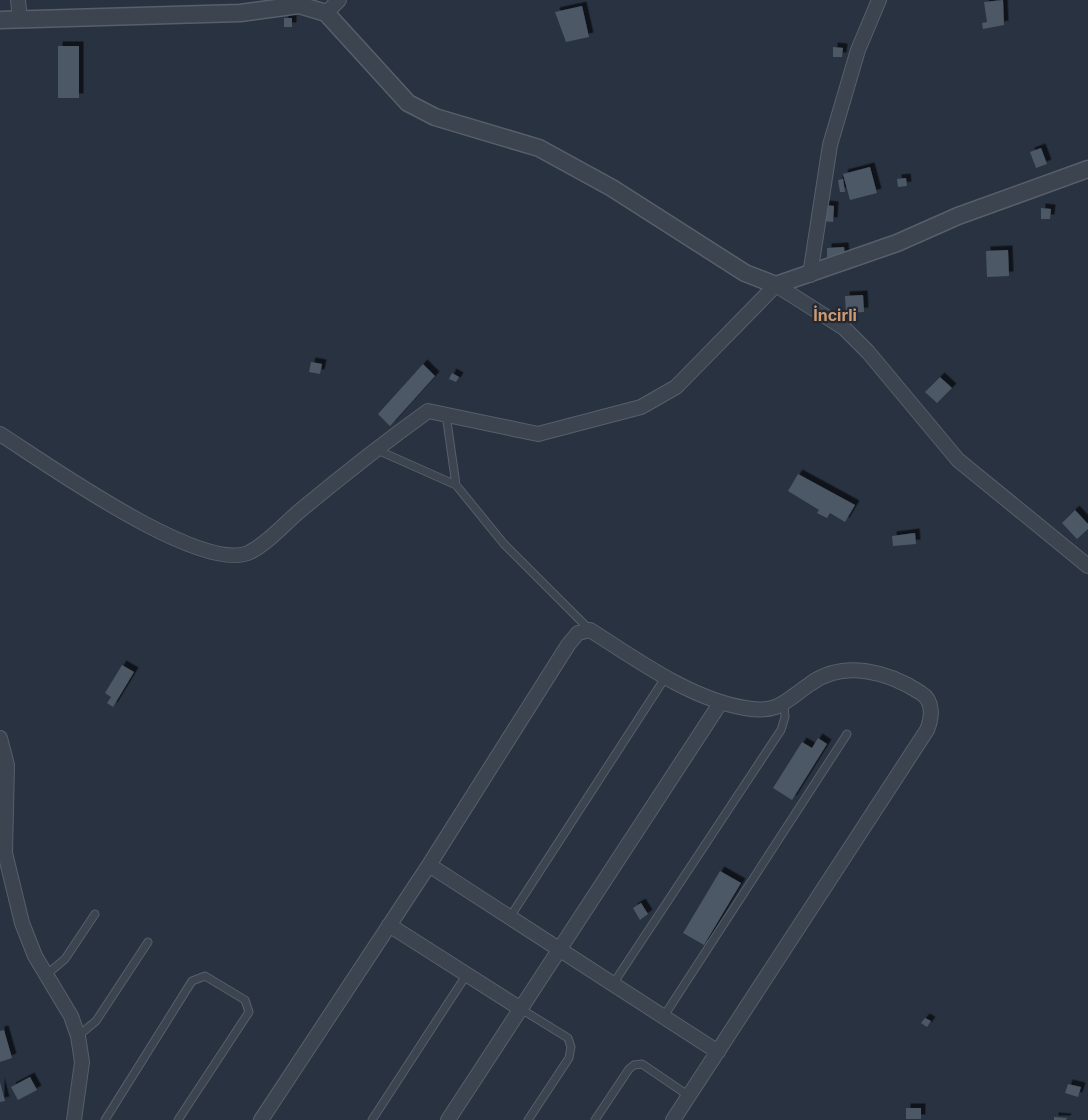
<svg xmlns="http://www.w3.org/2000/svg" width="1088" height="1120" font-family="Inter,sans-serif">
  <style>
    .building { fill: #4d5866; filter: url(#shadow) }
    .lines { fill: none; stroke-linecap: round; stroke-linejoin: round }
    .service-casing { stroke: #575f6b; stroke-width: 9 }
    .minor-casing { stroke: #575f6b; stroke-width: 16 }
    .tertiary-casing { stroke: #575f6b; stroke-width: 19 }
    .service { stroke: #3c4450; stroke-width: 7 }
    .minor { stroke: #3c4450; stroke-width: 14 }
    .tertiary { stroke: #3c4450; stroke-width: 16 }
    .labels { text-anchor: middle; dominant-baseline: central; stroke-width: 4.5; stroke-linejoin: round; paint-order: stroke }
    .neighbourhood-label { font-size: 16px; font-weight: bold; fill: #cf9a70; stroke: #212936 }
  </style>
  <defs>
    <filter id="shadow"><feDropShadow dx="4.5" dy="-4.5" stdDeviation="0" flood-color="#0009"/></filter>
  </defs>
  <rect width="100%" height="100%" fill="#283240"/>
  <path class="building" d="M1003,0l1,25 -21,4 -1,-6 5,-1 -3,-20z
    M582,6l7,31 -23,5 -11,-30z
    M284,18h8v9h-8z
    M58,46h21v52h-21z
    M833,47l10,1 -1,9h-9z
    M1041,148l6,16 -11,4 -6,-16z
    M870,167l7,26 -27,7 -7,-26z
    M906,178l1,8 -9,1 -1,-8z
    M843,179l2,13h-5l-2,-12z
    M824,205l10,1 -1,16 -11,-1z
    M1041,208l10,1 -1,10h-9z
    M844,247l1,9 -18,1v-9z
    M1008,250l1,26 -22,1 -1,-26z
    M863,295l1,17 -18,1 -1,-17z
    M311,362l11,2 -2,10 -11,-2z
    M423,364l12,12 -45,50 -12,-12z
    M452,373l7,4 -3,5 -7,-3z
    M940,377l12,11 -15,15 -12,-11z
    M798,474l57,31 -10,17 -15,-9 -3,5 -10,-5 2,-3 -31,-19z
    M1075,510l13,14v5l-11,10 -15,-16z
    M915,533l1,11 -23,2 -1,-10z
    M122,665l12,7 -21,35 -6,-4 4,-6 -6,-4z
    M818,738l9,6 -35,56 -19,-12 29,-46 10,6z
    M720,871l21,12 -37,62 -21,-12z
    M641,903l7,11 -8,6 -7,-12z
    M925,1018l6,3 -4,6 -6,-4z
    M4,1030l8,28 -12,4v-31z
    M30,1077l7,13 -19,10 -7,-13z
    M0,1082l5,19 -5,1z
    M1068,1084l13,3 -3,10 -13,-4z
    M906,1108h15v11h-15z
    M1054,1117l13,1 -1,2h-12z"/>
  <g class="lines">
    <g class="service-casing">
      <path id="service" d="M375,449l81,36 -10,-71
        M456,485l48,59 86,86
        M510,917l155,-239
        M46,975l19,-16 30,-45
        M613,984l168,-254 4,-13 -1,-12
        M521,1009l47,29 3,9 -2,11 -41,62
        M664,1016l183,-282
        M78,1036l18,-15 52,-79
        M105,1120l87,-139 13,-5 40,24 4,12 -71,108
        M372,1120l95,-146
        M595,1120l34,-51 5,-4 8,-1 47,32"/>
    </g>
    <g class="minor-casing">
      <path id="minor" d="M18,0l2,20
        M326,13l13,-13
        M810,275l20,-130 28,-95 21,-50
        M0,434c43,27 203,142 250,118 17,-8 37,-31 52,-43 41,-34 83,-67 126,-98l110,23 103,-27 35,-20 100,-102 68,43 24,24 90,108 130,106
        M0,738l7,27 -2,88 17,70 13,33 36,60 7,20 4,26 -8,58
        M429,865l289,187
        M389,925l132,84
        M261,1120l168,-255 139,-220 10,-12 12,-3c46,29 100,69 155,78 34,6 40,-7 65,-24 34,-25 79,-12 111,9 13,8 11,25 6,37l-254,390
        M448,1120l273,-418"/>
    </g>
    <g class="tertiary-casing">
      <path id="tertiary" d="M0,20l240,-7 59,-8 27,8 82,90 27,14 104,31 73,40 133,85 31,12 121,-42 61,-27 130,-47"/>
    </g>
    <use href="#service" class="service"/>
    <use href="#minor" class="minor"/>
    <use href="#tertiary" class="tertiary"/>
  </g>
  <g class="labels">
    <g class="neighbourhood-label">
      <text x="835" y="315">İncirli</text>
    </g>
  </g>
</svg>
